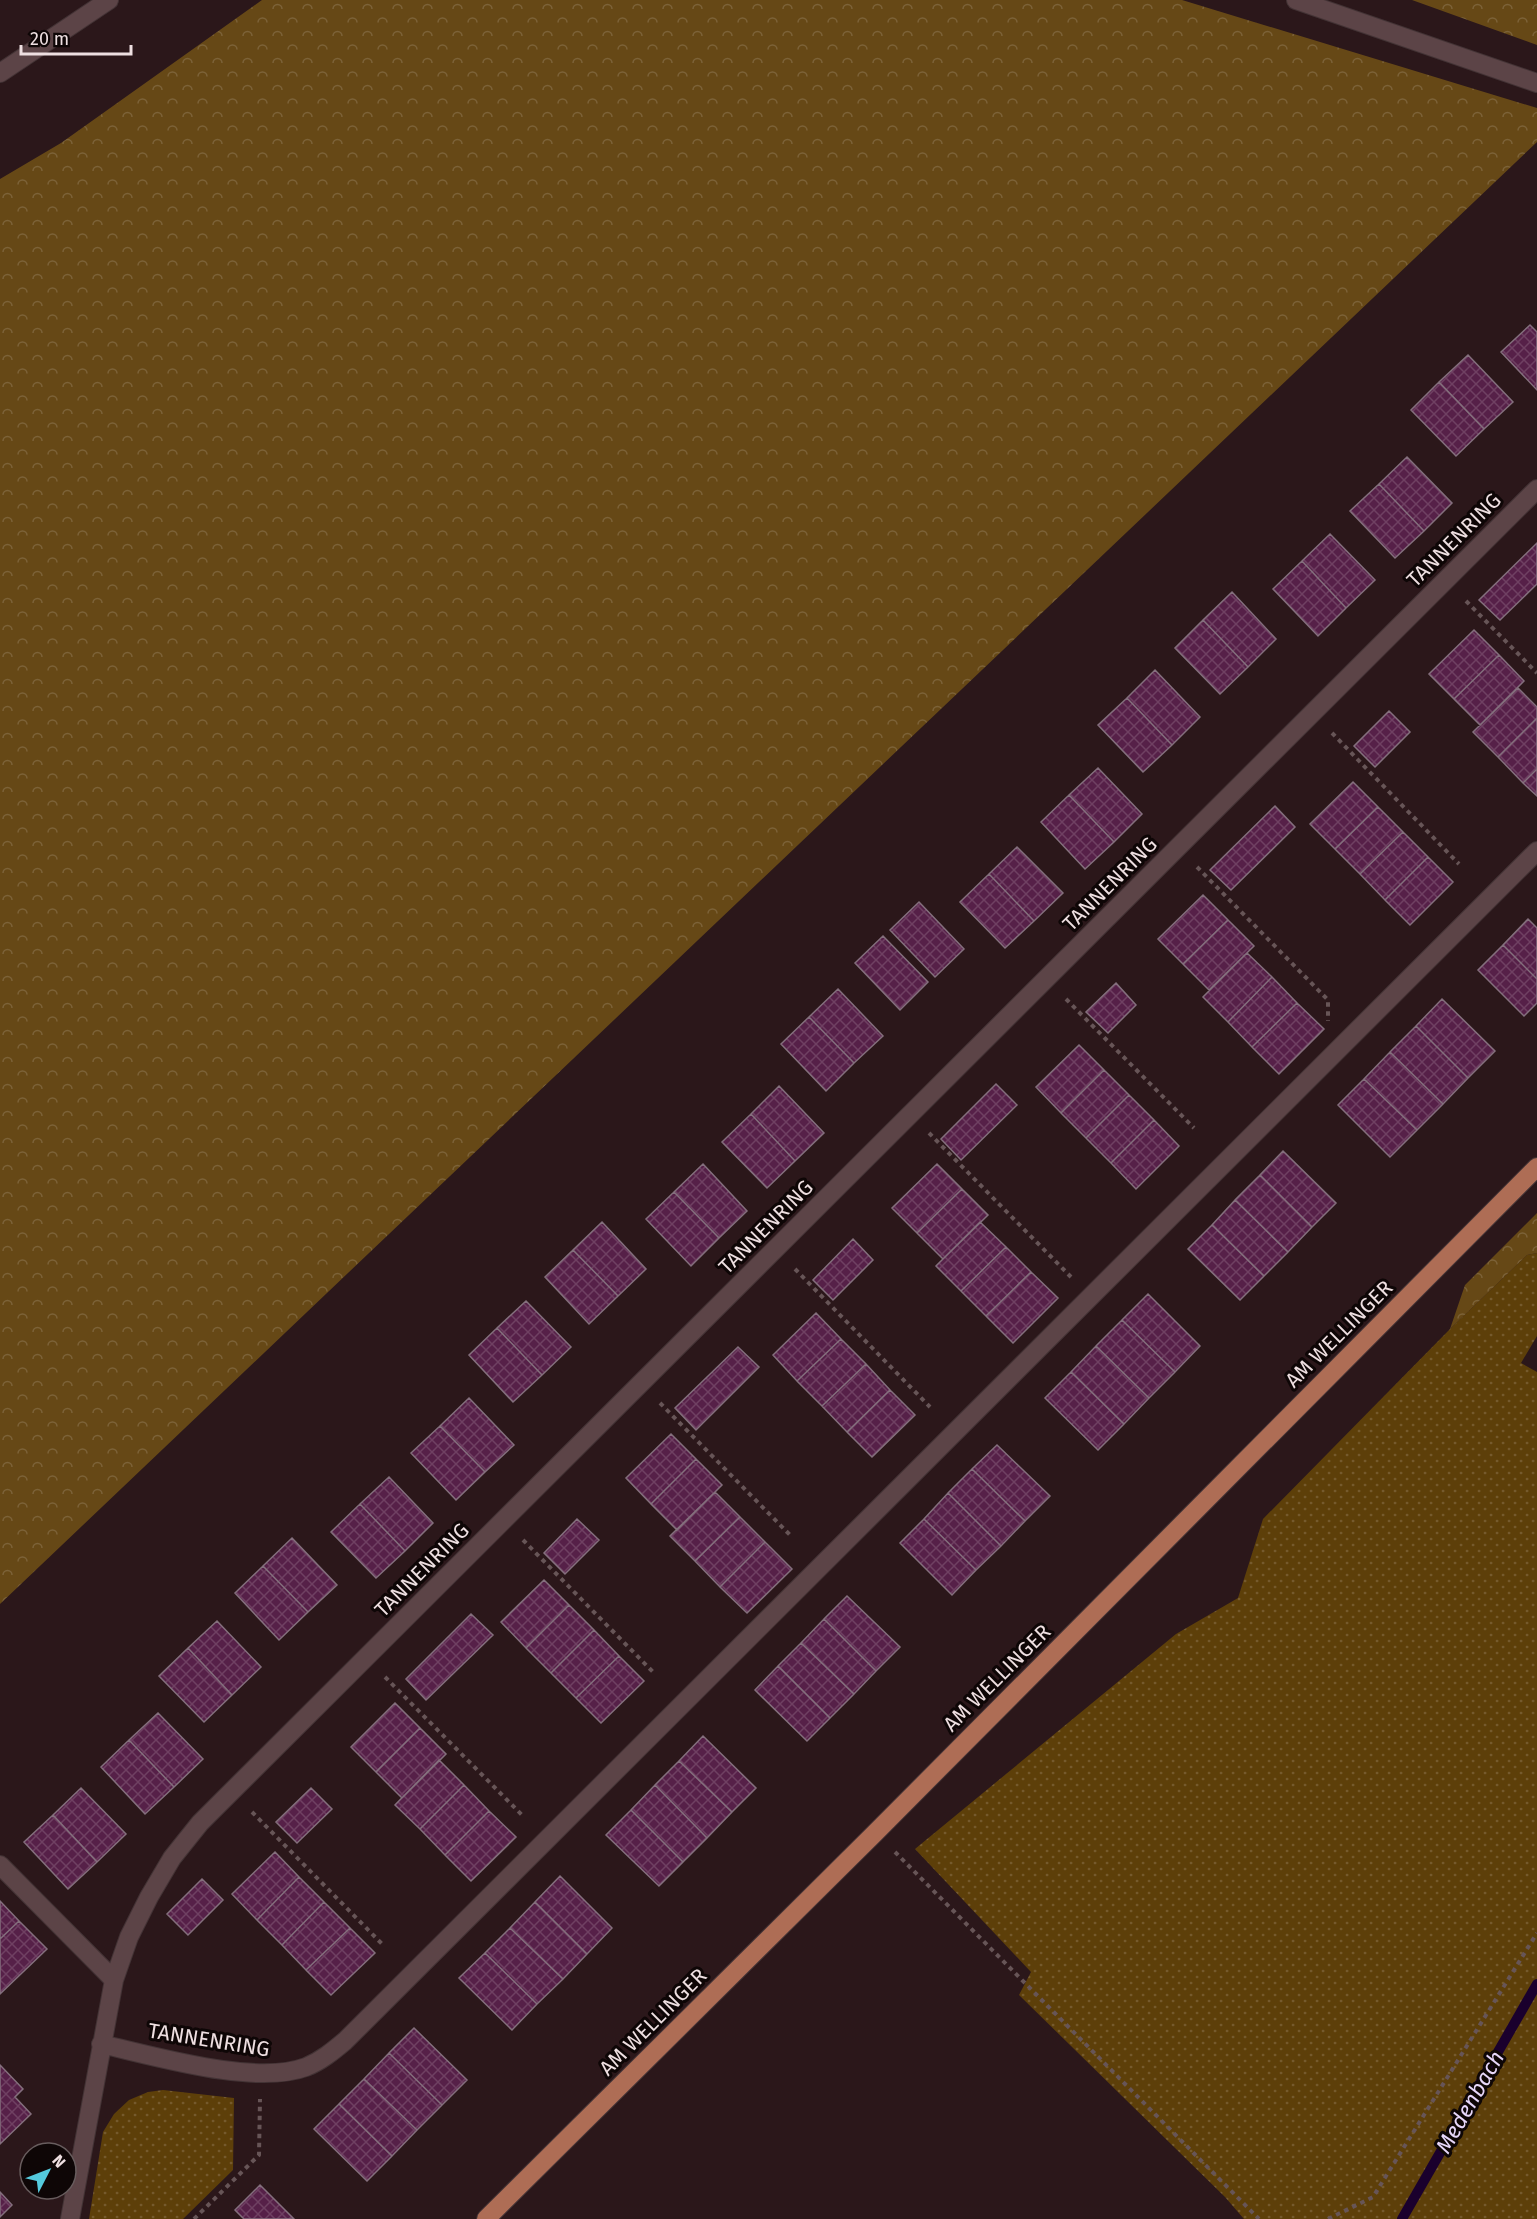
<svg xmlns="http://www.w3.org/2000/svg" width="1537" height="2219" font-family="'Fira Sans',sans-serif">
  <style>
    .grass { fill: url(#grass-dots) }
    .forest { fill: url(#forest-crowns) }
    .lines { fill: none; stroke-linecap: round; stroke-linejoin: round }
    .stream { stroke: #1a002d; stroke-width: 10 }
    .building { fill: url(#building-cross-hatch); stroke: #846f7d; stroke-width: 1.5 }
    .minor-casing { stroke: #433335; stroke-width: 20 }
    .major-casing { stroke: #433335; stroke-width: 20 }
    .path { stroke: #675557; stroke-width: 4; stroke-dasharray: 4.5 4.5; stroke-linecap: butt }
    .minor { stroke: #5c4447; stroke-width: 18 }
    .major { stroke: #ae6d55; stroke-width: 18 }
    .labels { text-anchor: middle; dominant-baseline: central; stroke-width: 6; stroke-linejoin: round; paint-order: stroke }
    .street-label { font-size: 21px; fill: #eedfe1; stroke: #0e0606 }
    .water-label { font-size: 22px; font-style: italic; fill: #e7d7fa; stroke: #0e0606 }
  </style>
  <defs>
    <pattern id="grass-dots" width="8" height="8" patternUnits="userSpaceOnUse" patternTransform="scale(1.5)"><rect width="8" height="8" fill="#5d3f09"/><path d="M2 2h.1M6 6h.1" fill="none" stroke="#755a2d" stroke-width="1.8" stroke-linecap="round"/></pattern>
    <pattern id="forest-crowns" width="20" height="18" patternUnits="userSpaceOnUse" patternTransform="scale(1.5)"><rect width="20" height="18" fill="#664816"/><path d="M2 6a3 3 0 1 1 6 0M12 15a3 3 0 1 1 6 0" fill="none" stroke="#7c6238"/></pattern>
    <pattern id="building-cross-hatch" width="8" height="8" patternUnits="userSpaceOnUse" patternTransform="scale(1.5)"><rect width="8" height="8" fill="#562048"/><path d="M0 0l8 8M0 8l8-8" fill="none" stroke="#6f4062"/></pattern>
  </defs>
  <rect width="100%" height="100%" fill="#2b171a"/>
  <path class="grass" d="M1537,1253v83l-16,27 16,9v847h-293l-19,-22 -206,-202 12,-23 -116,-123 261,-215 62,-36 25,-79 187,-190 77,-74z
    M163,2090l71,8 -1,72 -50,49h-94l14,-87 11,-18 15,-14 19,-8z"/>
  <path class="forest" d="M262,0h920l355,108v34l-1537,1462v-1425l61,-36z
    M1412,0h125v45z
    M1537,1213v40l-10,2 -77,74 15,-44z"/>
  <g class="lines">
    <path class="stream" d="M1402,2219l135,-235"/>
  </g>
  <path class="building" d="M1530,325l7,7v58l-36,-38z
    M1468,355l45,47 -29,27 -45,-47z
    M1439,382l45,47 -28,27 -45,-46z
    M1407,457l45,46 -28,28 -45,-47z
    M1379,484l45,47 -29,27 -45,-47z
    M1330,534l45,46 -29,28 -44,-47z
    M1537,543v41l-37,36 -21,-20z
    M1302,561l44,47 -28,28 -45,-47z
    M1232,592l44,47 -28,28 -45,-47z
    M1203,620l45,47 -28,27 -45,-46z
    M1474,630l25,25 -45,44 -25,-25z
    M1499,655l25,26 -44,44 -26,-26z
    M1155,670l45,47 -28,28 -45,-47z
    M1518,688l19,19v11l-39,39 -25,-25z
    M1127,698l45,47 -29,27 -45,-47z
    M1389,711l21,21 -35,35 -21,-21z
    M1537,718v51l-14,14 -25,-26z
    M1098,768l44,46 -28,28 -45,-47z
    M1537,769v27l-14,-13z
    M1353,782l25,25 -43,42 -25,-25z
    M1069,795l45,47 -29,27 -44,-47z
    M1275,806l20,21 -64,63 -21,-20z
    M1378,807l25,25 -43,42 -25,-25z
    M1403,832l25,25 -43,43 -25,-26z
    M1017,847l46,46 -29,28 -45,-47z
    M1428,857l25,25 -43,43 -25,-25z
    M989,874l45,47 -29,27 -45,-46z
    M1203,895l25,25 -45,44 -25,-25z
    M919,902l45,47 -29,28 -45,-47z
    M1528,919l9,9v51l-34,-34z
    M1228,920l26,26 -45,44 -26,-26z
    M883,936l45,46 -28,28 -45,-47z
    M1503,945l34,34v24l-13,13 -46,-46z
    M1247,953l25,24 -44,45 -25,-25z
    M1272,977l25,26 -45,44 -24,-25z
    M1116,983l20,22 -28,28 -22,-21z
    M838,989l45,47 -29,27 -45,-46z
    M1442,999l53,52 -27,27 -52,-52z
    M1297,1003l27,26 -45,45 -27,-27z
    M809,1017l45,46 -28,28 -45,-47z
    M1416,1026l52,52 -25,26 -53,-52z
    M1079,1045l25,25 -43,43 -25,-26z
    M1390,1052l53,52 -26,26 -53,-51z
    M1104,1070l25,25 -43,43 -25,-25z
    M1364,1079l53,51 -27,27 -52,-52z
    M996,1084l21,21 -56,55 -20,-21z
    M779,1086l45,47 -29,28 -44,-47z
    M1129,1095l25,25 -43,43 -25,-25z
    M751,1114l44,47 -28,27 -45,-46z
    M1154,1120l25,26 -43,43 -25,-26z
    M1283,1151l53,52 -24,24 -52,-52z
    M703,1164l44,47 -28,27 -45,-46z
    M937,1164l25,25 -45,44 -25,-25z
    M1260,1175l52,52 -24,25 -53,-52z
    M962,1189l26,26 -45,44 -26,-26z
    M674,1192l45,46 -28,28 -45,-47z
    M1235,1200l53,52 -24,24 -52,-51z
    M602,1222l44,47 -28,27 -45,-46z
    M980,1222l26,25 -45,44 -25,-25z
    M1212,1225l52,51 -24,24 -52,-51z
    M853,1239l20,21 -40,40 -20,-20z
    M1006,1247l25,25 -45,44 -25,-25z
    M573,1250l45,46 -29,28 -44,-47z
    M1031,1272l27,26 -45,45 -27,-27z
    M1148,1294l52,52 -25,26 -53,-52z
    M526,1301l45,46 -29,28 -45,-47z
    M816,1313l25,26 -44,42 -24,-26z
    M1122,1320l53,52 -26,26 -53,-52z
    M497,1328l45,47 -29,27 -44,-47z
    M841,1339l25,25 -44,42 -25,-25z
    M1096,1346l53,52 -25,26 -53,-52z
    M738,1347l21,20 -63,63 -21,-22z
    M866,1364l24,26 -43,42 -25,-26z
    M1071,1372l53,52 -26,26 -53,-52z
    M890,1390l25,25 -43,42 -25,-25z
    M469,1398l45,47 -29,27 -45,-46z
    M440,1426l45,46 -29,28 -45,-47z
    M671,1434l25,25 -45,45 -25,-26z
    M997,1445l53,51 -25,25 -53,-52z
    M696,1459l26,26 -45,45 -26,-26z
    M972,1469l53,52 -24,25 -53,-53z
    M389,1477l44,46 -28,28 -45,-47z
    M715,1492l25,25 -45,44 -25,-25z
    M948,1493l53,53 -25,24 -52,-51z
    M360,1504l45,47 -29,27 -45,-46z
    M740,1517l25,25 -45,45 -25,-26z
    M577,1519l22,21 -34,34 -21,-21z
    M924,1519l52,51 -24,25 -52,-52z
    M292,1538l45,47 -29,27 -45,-46z
    M765,1542l27,27 -45,44 -27,-26z
    M263,1566l45,46 -29,28 -44,-47z
    M544,1580l25,25 -43,43 -25,-26z
    M847,1596l53,51 -24,24 -52,-52z
    M569,1605l25,25 -43,43 -25,-25z
    M471,1614l22,21 -67,65 -20,-21z
    M824,1619l52,52 -22,23 -53,-51z
    M217,1621l44,46 -29,28 -44,-47z
    M594,1630l25,26 -43,42 -25,-25z
    M801,1643l53,51 -24,24 -52,-52z
    M188,1648l44,47 -28,27 -45,-46z
    M619,1656l25,25 -43,42 -25,-25z
    M778,1666l52,52 -23,23 -52,-51z
    M395,1703l25,25 -44,44 -25,-25z
    M158,1713l45,46 -29,28 -45,-47z
    M420,1728l26,26 -44,44 -26,-26z
    M703,1736l53,52 -24,24 -53,-51z
    M129,1740l45,47 -29,27 -44,-47z
    M439,1760l25,25 -44,44 -25,-24z
    M679,1761l53,51 -25,26 -52,-53z
    M464,1785l25,26 -44,44 -25,-26z
    M655,1785l52,53 -24,24 -52,-52z
    M81,1788l45,46 -29,28 -44,-47z
    M311,1788l21,21 -35,34 -21,-21z
    M631,1810l52,52 -24,24 -53,-51z
    M489,1811l27,26 -45,44 -26,-26z
    M53,1815l44,47 -29,27 -44,-47z
    M275,1852l24,25 -42,43 -25,-26z
    M560,1876l52,52 -25,26 -52,-52z
    M299,1877l25,25 -42,43 -25,-25z
    M202,1879l21,21 -35,35 -21,-21z
    M0,1901l19,20 -19,18z
    M324,1902l26,26 -44,42 -24,-25z
    M535,1902l52,52 -24,25 -53,-51z
    M19,1921l28,28 -47,45v-55z
    M350,1928l25,25 -44,42 -25,-25z
    M510,1928l53,51 -26,25 -52,-51z
    M485,1953l52,51 -25,26 -53,-52z
    M414,2028l53,52 -25,25 -53,-52z
    M389,2053l53,52 -25,25 -53,-51z
    M0,2065l23,24 -8,8 16,17 -31,30z
    M364,2079l53,51 -25,26 -53,-52z
    M339,2104l53,52 -25,25 -53,-52z
    M260,2185l34,34h-50l-9,-9z
    M0,2192l12,13 -12,12z"/>
  <g class="lines">
    <g class="minor-casing">
      <path id="minor" d="M1296,0l241,83
        M0,73l109,-73
        M0,1865l114,115
        M101,2044c54,12 154,42 205,23 15,-6 27,-16 39,-26l1192,-1190
        M70,2219l44,-239 15,-43 20,-40 23,-39 28,-35 1337,-1334"/>
    </g>
    <g class="major-casing">
      <path id="major" d="M486,2219l389,-386 662,-666"/>
    </g>
    <path class="path" d="M1466,601l71,72
      M1332,733l127,131
      M1197,867l131,133v21
      M1066,999l128,129
      M929,1133l142,144
      M795,1269l135,138
      M660,1403l131,133
      M523,1540l130,132
      M385,1677l137,138
      M252,1812l132,134
      M895,1852l364,367
      M194,2219l65,-64 1,-56
      M1328,2219l45,-22 164,-264"/>
    <use href="#minor" class="minor"/>
    <use href="#major" class="major"/>
  </g>
  <g class="labels">
    <g class="street-label">
      <text transform="translate(1454 540) rotate(-45)">TANNENRING</text>
      <text transform="translate(1110 884) rotate(-45)">TANNENRING</text>
      <text transform="translate(766 1227) rotate(-45)">TANNENRING</text>
      <text transform="translate(1339 1334) rotate(-45)">AM WELLINGER</text>
      <text transform="translate(422 1570) rotate(-45)">TANNENRING</text>
      <text transform="translate(997 1678) rotate(-45)">AM WELLINGER</text>
      <text transform="translate(653 2022) rotate(-45)">AM WELLINGER</text>
      <text transform="translate(209 2040) rotate(9)">TANNENRING</text>
    </g>
    <g class="water-label">
      <text transform="translate(1470 2102) rotate(-60)">Medenbach</text>
    </g>
  </g>
  <g transform="translate(48 2171) rotate(48)"><circle r="28" fill="#0e0606" stroke="#685d5e" stroke-width="1.5"/>
  <path d="M0-4.5L10 22L0 15L-10 22Z" fill="#54cadd"/>
  <text y="-9" font-size="16" font-weight="bold" text-anchor="middle" fill="#eedfe1">N</text>
  </g>
  <path d="M21 45v9h110v-9" fill="none" stroke="#eedfe1" stroke-width="3"/>
  <text x="30" y="45" font-size="18" fill="#eedfe1" stroke="#0e0606" stroke-width="4.5" paint-order="stroke">20 m</text>
</svg>
